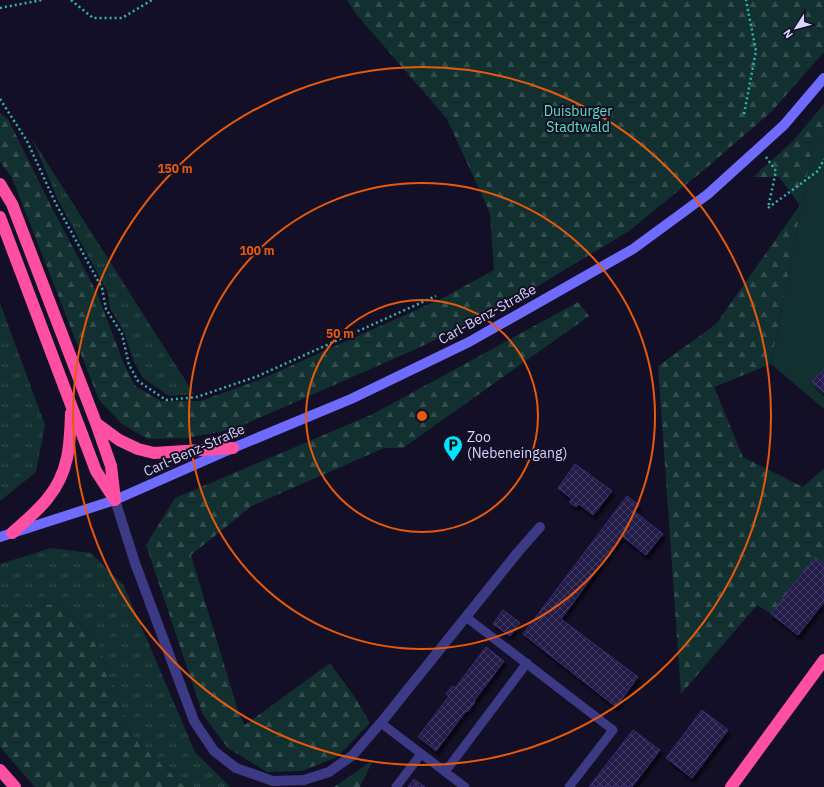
<svg xmlns="http://www.w3.org/2000/svg" width="824" height="787" font-family="'IBM Plex Sans',sans-serif">
  <style>
    .grass { fill: url(#grass-tufts) }
    .forest { fill: url(#forest-firs) }
    .park { fill: #12302f }
    .building { fill: url(#building-cross-hatch); stroke: #3b2d73; filter: url(#shadow) }
    .lines { fill: none; stroke-linecap: round; stroke-linejoin: round }
    .path { stroke: #2fb8b0; stroke-width: 2.5; stroke-dasharray: 2 3; stroke-linecap: butt }
    .lane { stroke: #3d3a85; stroke-width: 9 }
    .street { stroke: #3d3a85; stroke-width: 10 }
    .secondary { stroke: #6f6bff; stroke-width: 10 }
    .highway { stroke: #ff4fa3; stroke-width: 12 }
    .ring { fill: none; stroke: #e8590c; stroke-width: 2 }
    .labels { text-anchor: middle; dominant-baseline: central; stroke-width: 4; stroke-linejoin: round; paint-order: stroke }
    .park-label { font-size: 14px; fill: #5fe0c0; stroke: #130f26 }
    .street-label { font-size: 14px; fill: #d9d4ff; stroke: #130f26 }
    .poi-label { font-size: 14px; fill: #d9d4ff; stroke: #130f26; text-anchor: start }
    .centre { fill: #e8590c; stroke: #130f26; stroke-width: 2 }
    .ring-label { font-size: 12px; text-anchor: middle; font-weight: bold; fill: #e8590c; stroke: #130f26; stroke-width: 4; stroke-linejoin: round; paint-order: stroke }
  </style>
  <defs>
    <pattern id="grass-tufts" width="24" height="20" patternUnits="userSpaceOnUse"><rect width="24" height="20" fill="#12302f"/><path d="M3 7l-1-3M5 7V3M7 7l1-3M15 17l-1-3M17 17v-4M19 17l1-3" fill="none" stroke="#344d4e"/></pattern>
    <pattern id="forest-firs" width="22" height="20" patternUnits="userSpaceOnUse"><rect width="22" height="20" fill="#12302f"/><path d="M5 1l3.5 6h-7zM16 11l3.5 6h-7z" fill="#344d4e"/></pattern>
    <pattern id="building-cross-hatch" width="8" height="8" patternUnits="userSpaceOnUse"><rect width="8" height="8" fill="#241b47"/><path d="M0 0l8 8M0 8l8-8" fill="none" stroke="#433b63"/></pattern>
    <filter id="shadow"><feDropShadow dx="2.5" dy="4.5" stdDeviation="1" flood-color="#0009"/></filter>
  </defs>
  <rect width="100%" height="100%" fill="#130f26"/>
  <path class="grass" d="M32,139l162,255 -25,2 -26,-18 -9,-16 -10,-30 -14,-24 -3,-17 -49,-91z
    M0,303l45,122 -9,47 -36,29z
    M51,548l40,5 33,33 71,166 35,35h-45l-54,-53 -36,-98 -40,-33 -55,14v-53z"/>
  <path class="forest" d="M347,0h477v52l-52,59 -68,59 -75,61 -124,75 -89,43 -182,80 -47,9 -39,1 -26,-15 -23,-24 -87,-222 -12,-16v-49l8,6 44,89 45,85 27,71 11,22 26,15h40l58,-21 184,-82 51,-28 -4,-57 -43,-94 -90,-104z
    M824,104v32l-4,3 -9,17 -40,208 -57,23 29,70 60,30 21,-19v96l-9,-7 -44,57 -14,-9 -76,89 -23,-328 58,-42 84,-119 -21,-28h-26l40,-36z
    M578,302l11,14 -186,132h-19l-132,58 -61,49 48,159 6,11 85,-62 26,36 14,24 -33,34 -35,14 -35,1 -39,-24 -25,-33 -57,-170 29,-47 198,-84z
    M55,603l40,33 36,98 54,53h-150l-35,-40v-130z
    M373,760l-13,27h-26z"/>
  <path class="park" d="M824,136v273l-53,-45 40,-208 9,-17z"/>
  <path class="building" d="M823,370l1,1v22l-12,-11z
    M575,464l37,27 -19,24 -14,-11 -3,3 -7,-5 3,-3 -14,-11z
    M627,496l12,9 -5,6 29,23 -17,21 -24,-19 -61,83 77,58 -22,30 -93,-73z
    M815,557l9,7v38l-26,33 -27,-21z
    M503,610l17,13 -10,13 -17,-12z
    M486,647l18,14 -30,40 1,1 -8,10 -1,-1 -30,40 -18,-14 31,-41 -3,-2 6,-8 3,2z
    M702,710l26,20 -36,48 -26,-20z
    M633,730l27,20 -28,37h-43z
    M414,779l11,8h-17z"/>
  <g class="lines">
    <path class="path" d="M71,0l22,18h29l30,-18
      M0,8l42,-8
      M0,99l27,42 29,63 46,84 4,21 16,25 7,31 9,16 28,19 31,-3 61,-21 178,-80
      M744,114l12,-63 -10,-51
      M766,157l10,14 -8,37
      M768,208l50,-37 6,-12"/>
    <path class="lane" d="M466,617l147,113 -44,57
      M381,723l84,64
      M445,772l82,-109
      M396,787l25,-33"/>
    <path class="street" d="M115,500l20,63 59,158 20,30 22,17 37,13 31,-1 25,-8 24,-17 31,-36 134,-167 22,-25"/>
    <path class="secondary" d="M0,537l115,-37 118,-52 118,-49 118,-57 164,-93 75,-55 76,-69 40,-47"/>
    <path class="highway" d="M0,184l12,20 84,219 15,43 4,34
      M0,217l96,254 17,26
      M96,423l23,17 19,9 16,4 79,-5
      M12,533c12,-11 26,-22 36,-35 21,-26 22,-53 23,-85
      M0,770l15,17
      M731,787l93,-127"/>
  </g>
  <g class="ring">
    <circle cx="422" cy="416" r="116"/>
    <circle cx="422" cy="416" r="233"/>
    <circle cx="422" cy="416" r="349"/>
  </g>
  <defs>
    <g id="parking-pin" transform="scale(1)"><path d="M0 17L-7.5 6A9.5 9.5 0 1 1 7.5 6Z" fill="#00e5ff" stroke="#130f26"/><path d="M-3.5-5.5H1a3.5 3.5 0 0 1 0 7H-1V5.5H-3.5ZM-1-3.4V-.6H.8a1.4 1.4 0 0 0 0-2.8Z" fill="#111"/></g>
  </defs>
  <g fill-rule="evenodd">
    <use href="#parking-pin" x="453" y="445"/>
  </g>
  <g class="labels">
    <g class="park-label">
      <text x="578" y="111">Duisburger<tspan x="578" dy="16">Stadtwald</tspan></text>
    </g>
    <g class="street-label">
      <text transform="translate(487 314) rotate(-29)">Carl-Benz-Straße</text>
      <text transform="translate(194 450) rotate(-24)">Carl-Benz-Straße</text>
    </g>
    <g class="poi-label">
      <text x="467" y="437">Zoo<tspan x="467" dy="16">(Nebeneingang)</tspan></text>
    </g>
  </g>
  <circle cx="422" cy="416" r="6" class="centre"/>
  <g class="ring-label">
    <text x="175" y="173">150 m</text>
    <text x="257" y="255">100 m</text>
    <text x="340" y="338">50 m</text>
  </g>
  <g transform="translate(796 28) rotate(234)" stroke="#130f26" stroke-width="3" paint-order="stroke">
  <path d="M0-3L7 15L0 10L-7 15Z" fill="#d9d4ff"/>
  <text y="-6" font-size="11" font-weight="bold" text-anchor="middle" fill="#d9d4ff">N</text>
  </g>
</svg>
